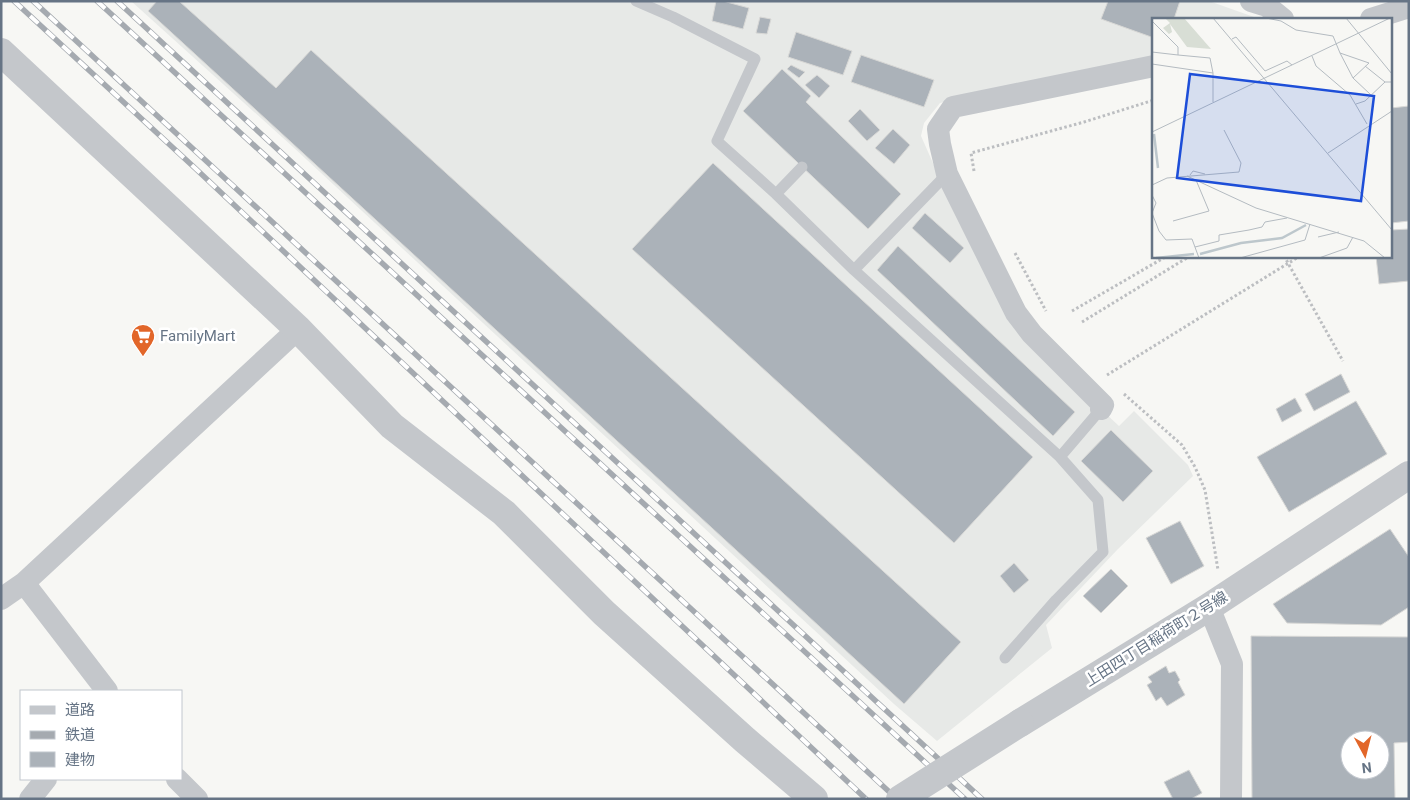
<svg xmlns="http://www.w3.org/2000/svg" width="1410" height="800" font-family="Roboto,'Noto Sans JP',sans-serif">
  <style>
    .built { fill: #e7e9e7 }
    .building { fill: #abb2b9; stroke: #d8d8d6; fill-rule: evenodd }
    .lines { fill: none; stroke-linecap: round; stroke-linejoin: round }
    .path { stroke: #bcbec1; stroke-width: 3; stroke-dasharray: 2.5 2.5; stroke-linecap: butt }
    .service { stroke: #c4c7cb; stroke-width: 11 }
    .minor { stroke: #c4c7cb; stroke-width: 22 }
    .tertiary { stroke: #c4c7cb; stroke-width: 28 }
    .rail-casing { stroke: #a5aab0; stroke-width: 5.5 }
    .rail { stroke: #fff; stroke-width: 4; stroke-dasharray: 11; stroke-linecap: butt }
    .tertiary-bridge { stroke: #c4c7cb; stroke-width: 28 }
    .labels { text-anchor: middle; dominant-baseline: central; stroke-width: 5; stroke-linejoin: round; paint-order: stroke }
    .poi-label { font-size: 15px; fill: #667485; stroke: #fff; text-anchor: start }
    .street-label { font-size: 15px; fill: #667485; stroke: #fff }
    .inset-river { fill: none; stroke: #bdc7cc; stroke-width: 2.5 }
    .inset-road { fill: none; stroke: #b4bbc1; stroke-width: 1 }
    .view { fill: #1d4ed8; fill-opacity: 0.15; stroke: #1d4ed8; stroke-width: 2.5 }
    .inset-edge { fill: none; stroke: #667485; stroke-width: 2.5 }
  </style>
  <rect width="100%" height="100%" fill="#f7f7f4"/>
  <path class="built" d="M131,1h1078l45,16 -1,2h-99v37l-214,47 -16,20 -3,13 23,52 113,180 62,58 15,-15 54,54 5,11 -76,74 -71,75 6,23 -115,93 -43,-37 -601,-557z"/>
  <path class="building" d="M179,1l97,87 35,-38 650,592 -57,62 -756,-693 9,-10z
    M716,1h7l26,7 -6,21 -31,-8z
    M1108,1h72l-6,18h-20v19l-53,-19z
    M760,17l11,2 -4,15 -11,-1z
    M796,32l56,19 -9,24 -55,-18z
    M861,55l73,25 -10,27 -73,-25z
    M791,65l14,7 -6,6 -12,-9z
    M782,69l29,27 -5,6 95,92 -33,35 -125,-118z
    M817,75l13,11 -11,12 -14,-13z
    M1409,106v115l-18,2v-115z
    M860,109l20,21 -13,11 -19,-20z
    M893,129l17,16 -16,19 -19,-16z
    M713,163l320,294 -79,86 -322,-294z
    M925,213l39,35 -14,15 -38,-35z
    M1409,229v52l-30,3 -3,-28h15v-26z
    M898,246l177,166 -22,24 -176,-166z
    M1341,374l9,18 -36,19 -9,-17z
    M1295,398l7,13 -20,11 -6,-13z
    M1356,401l31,53 -98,58 -32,-55z
    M1111,430l42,41 -30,31 -42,-41z
    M1180,521l24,45 -33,18 -25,-46z
    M1390,529l19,28v50l-28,18 -94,-2 -14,-19z
    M1014,563l15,17 -15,13 -14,-17z
    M1111,569l17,17 -27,27 -18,-17z
    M1251,636l158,1v105l-15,1 1,56h-143zM1350,740h30v30h-30z
    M1166,666l3,7 6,-2 5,9 -2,2 7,13 -18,11 -6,-9 -5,4 -9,-16 5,-3 -4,-5z
    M1189,770l13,23 -11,6h-18l-9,-17z"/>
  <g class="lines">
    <path class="path" d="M974,171l-3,-18 113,-31 70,-22
      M1015,253l31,58
      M1284,256l59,105
      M1072,311l95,-55
      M1082,322l108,-66
      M1107,375l193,-119
      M1124,394l58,51 13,22 10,23 13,80"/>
    <path class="service" d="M636,1l37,16 82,42 -38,82 59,53
      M802,167l-26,27 78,76
      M947,174l-93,96 206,187
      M1005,658l51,-58 47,-48 -5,-52 -38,-43 41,-48"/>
    <path class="minor" d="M1251,1l16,5 16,13
      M1371,19l38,-12
      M1101,409l2,-4 -71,-71 -16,-21 -69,-139 -7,-30 -2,-15 15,-22 201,-41
      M24,583l83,108
      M1,599l23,-16 274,-254
      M1209,607l23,57 -1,135
      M177,779l20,20
      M30,799l16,-20"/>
    <path class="tertiary" d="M1,52l297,277 94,97 112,87 100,100 141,127 69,59
      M1020,723l189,-116 200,-132"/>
    <g class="rail-casing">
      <path id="rail" d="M14,1l182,168 670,630
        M33,1l864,798
        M97,1l868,798
        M117,1l865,798"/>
    </g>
    <use href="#rail" class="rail"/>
    <path class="tertiary-bridge" d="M900,799l120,-76"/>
  </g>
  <defs>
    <g id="supermarket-pin" transform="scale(1.25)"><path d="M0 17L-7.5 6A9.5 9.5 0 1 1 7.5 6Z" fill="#e26629" stroke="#fff"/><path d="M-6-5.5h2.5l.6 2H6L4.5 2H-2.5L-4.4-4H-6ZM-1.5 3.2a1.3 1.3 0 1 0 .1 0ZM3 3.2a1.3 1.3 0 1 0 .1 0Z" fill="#fff"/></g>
  </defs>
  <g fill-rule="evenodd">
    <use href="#supermarket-pin" x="143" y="336"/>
  </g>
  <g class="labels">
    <g class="poi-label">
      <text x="160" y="336">FamilyMart</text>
    </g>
    <g class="street-label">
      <text transform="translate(1156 639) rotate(-32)">上田四丁目稲荷町２号線</text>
    </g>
  </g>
  <g transform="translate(1152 18)">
    <rect width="240" height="240" fill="#f7f7f4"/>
    <path d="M13,0h19l27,31 -24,-2 -17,-23 2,8 -3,2 -6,-6 7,-5z" fill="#d8ded5"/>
    <path class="inset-river" d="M2,116l4,34M48,236l41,-11 41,-5 24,-13M4,240l38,-4"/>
    <path class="inset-road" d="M61,0l179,212M114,0l15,3 15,9 37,6 7,17 29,10 -16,15 18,17M194,0l46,56M0,3l26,26v8l32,3 3,15M80,21l4,-2 29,34 22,-10 5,4M0,34l26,3M188,35l13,25M160,38l4,10 34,29 17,29M0,46l61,9v29M213,48l20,16M204,86l9,-3 20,-19h7M0,114l238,-114M176,135l64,-42M38,157l3,-4 12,3M35,158l69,32 108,33 21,17M0,167l15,-7 72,-6 2,-9 -17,-33M0,177l4,8 -4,10M0,195l7,18 7,9 26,-1 7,19M21,203l36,-10 -13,-31M166,219l21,-5M43,229l24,-6v-6l30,-5 13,-3 3,-5 22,-4M88,240l65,-18 5,-16M167,240l28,-10 6,-11"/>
    <path class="view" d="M38,56l184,22 -13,105 -184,-23z"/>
    <rect width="240" height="240" class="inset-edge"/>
  </g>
  <rect width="1410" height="800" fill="none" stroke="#667485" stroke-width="5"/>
  <rect x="20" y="690" width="162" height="90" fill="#ffffff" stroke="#c2c7ce"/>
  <rect x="30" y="706" width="25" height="8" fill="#c4c7cb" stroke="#c2c7ce"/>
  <text x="65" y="715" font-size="15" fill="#667485">道路</text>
  <rect x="30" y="731" width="25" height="8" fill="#a5aab0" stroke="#c2c7ce"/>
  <text x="65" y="740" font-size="15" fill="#667485">鉄道</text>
  <rect x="30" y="752" width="25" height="15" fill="#abb2b9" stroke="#c2c7ce"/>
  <text x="65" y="765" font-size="15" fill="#667485">建物</text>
  <g transform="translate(1365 755) rotate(173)"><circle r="24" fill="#ffffff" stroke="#c2c7ce"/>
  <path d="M0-4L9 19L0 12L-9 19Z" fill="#e26629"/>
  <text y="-8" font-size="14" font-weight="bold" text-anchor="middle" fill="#667485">N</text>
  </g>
</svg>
